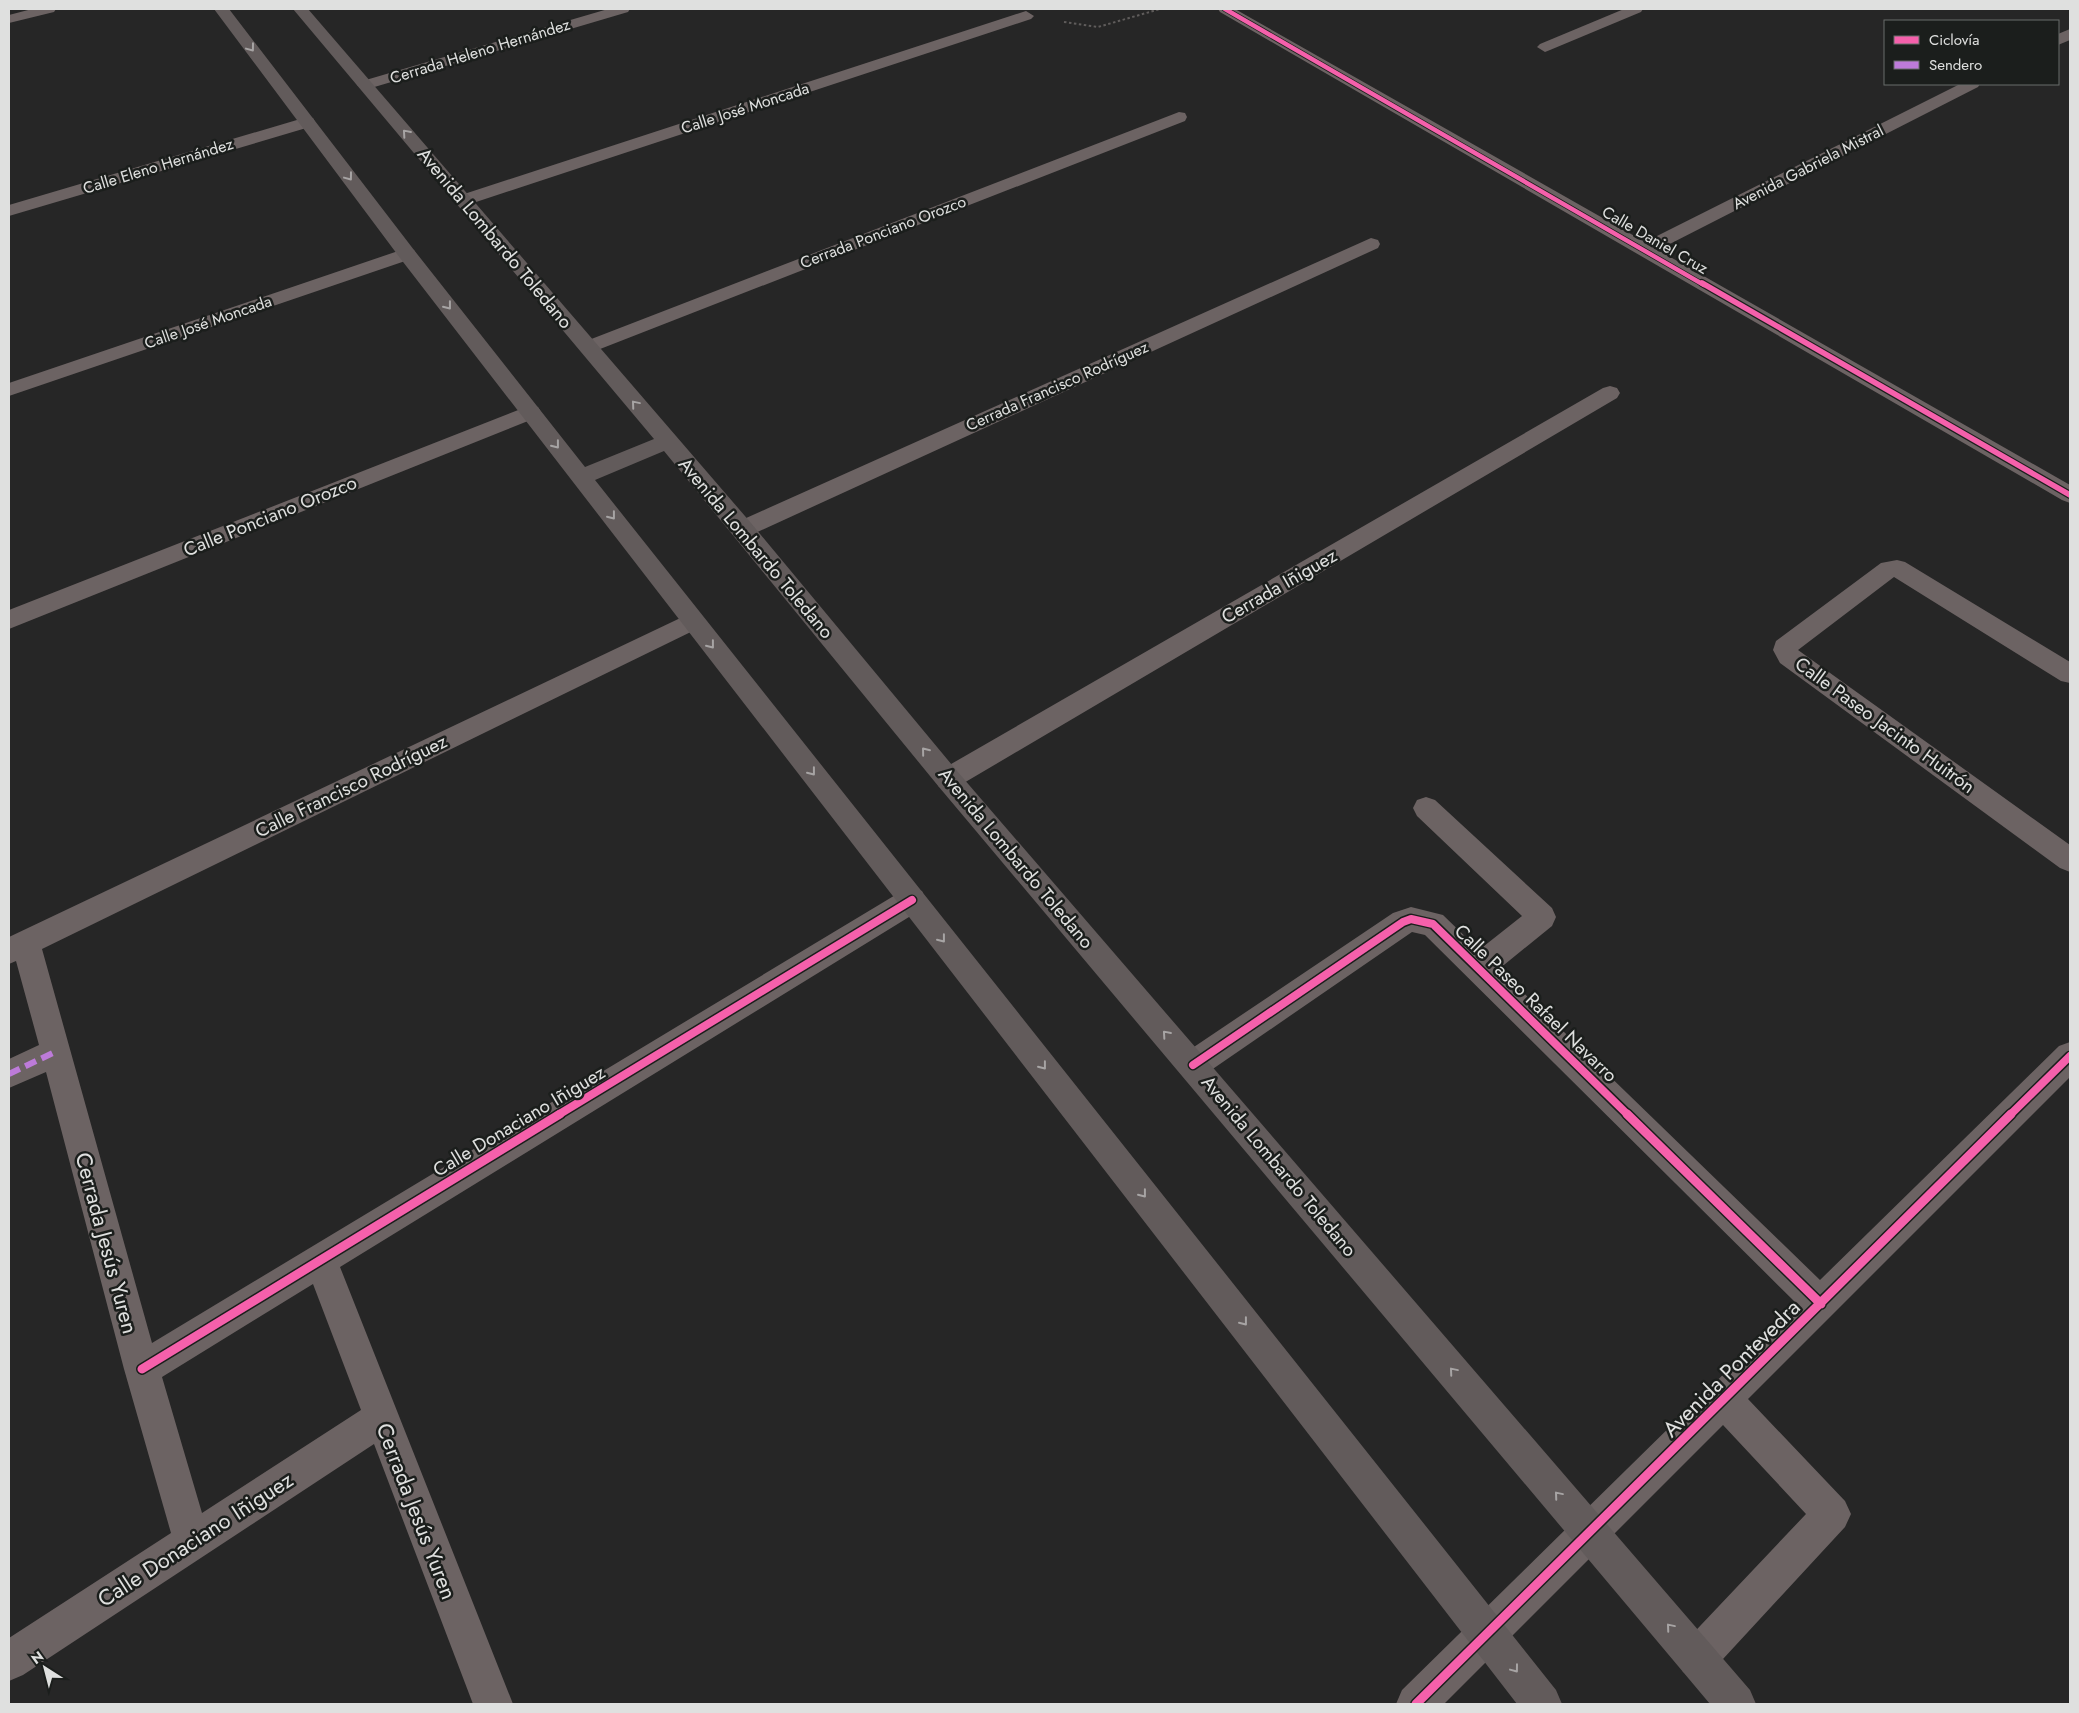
<svg xmlns="http://www.w3.org/2000/svg" width="2079" height="1713" font-family="Jost,sans-serif">
  <style>
    .lines { fill: none; stroke-linecap: round; stroke-linejoin: round }
    .path { stroke: #5f5c5b; stroke-width: 2; stroke-dasharray: 2.5 2.5; stroke-linecap: butt }
    .minor { fill: #6c6363; fill-rule: evenodd }
    .major { fill: #625b5b; fill-rule: evenodd }
    .quiet { stroke: #bd7bd9; stroke-width: 6; stroke-dasharray: 12 6; stroke-linecap: butt }
    .cycleway-far3-casing { stroke: #1b1e1c; stroke-width: 6 }
    .cycleway-far2-casing { stroke: #1b1e1c; stroke-width: 8 }
    .cycleway-far1-casing { stroke: #1b1e1c; stroke-width: 11 }
    .cycleway-casing { stroke: #1b1e1c; stroke-width: 12 }
    .cycleway-far3 { stroke: #f560ab; stroke-width: 4.5 }
    .cycleway-far2 { stroke: #f560ab; stroke-width: 5.5 }
    .cycleway-far1 { stroke: #f560ab; stroke-width: 8 }
    .cycleway { stroke: #f560ab; stroke-width: 9 }
    .oneway { stroke: #a7a4a4 }
    .labels { text-anchor: middle; dominant-baseline: central; stroke-width: 5; stroke-linejoin: round; paint-order: stroke }
    .far-street-label { font-size: 16px; fill: #dfe0df; stroke: #1b1e1c }
    .street-label { font-size: 19px; fill: #dfe0df; stroke: #1b1e1c }
    .near-street-label { font-size: 22px; fill: #dfe0df; stroke: #1b1e1c }
  </style>
  <rect width="100%" height="100%" fill="#262626"/>
  <g class="lines">
    <path class="path" d="M1064,22l34,5 62,-18"/>
    <path class="minor" d="M32,9h24l-2,3 -45,11v-8z
      M608,9h22l-2,3 -257,76 -6,2 -8,-5 2,-3z
      M1218,9h17l410,233 315,-158h20l-2,3 -320,163 412,235v18l-8,-3 -842,-488z
      M1624,9h19l-2,3 -91,38 -5,2 -8,-5 3,-3z
      M1026,11l8,5 -3,3 -561,185h-12l-3,-4 3,-4z
      M2070,29v11l-12,5v-11z
      M1179,112l6,1 2,4 -2,4 -590,230 -7,2 -7,-2 -3,-4 3,-4z
      M307,117l6,1 2,4 -2,4 -304,90v-11z
      M1371,238l7,2 2,4 -2,4 -627,287 -8,2 -8,-2 -3,-6 3,-6z
      M407,248l7,2 2,4 -2,4 -405,138v-13z
      M1610,386l7,2 3,5 -3,5 -660,389 -9,3 -9,-3 -4,-8 4,-8 664,-383z
      M531,405l7,2 3,5 -3,5 -529,212v-19z
      M1897,560l8,2 165,100v21l-9,-2 -167,-104 -96,73 272,195v27l-10,-4 -280,-205 -7,-13 3,-9 105,-78z
      M693,612l8,3 4,6 -4,6 -659,322 110,394 750,-452 10,-3 10,3 4,9 -4,9 -582,358 173,437h-40l-99,-260 -351,231 -14,6v-43l162,-105 -47,-164 -78,-297 -37,16v-29l30,-14 -23,-84 -7,3v-27zM313,1284l48,126 -159,103 -40,-136z
      M1426,797l9,3 117,108 4,9 -4,9 -53,43 321,311 239,-234 11,-4v35l-322,322 97,102 6,13 -6,13 -134,145 -14,6 -14,-6 -6,-14 6,-14 123,-130 -83,-89 -279,279h-48l6,-14 394,-387 -371,-368 -13,-3 -208,143 -11,4 -11,-4 -4,-10 4,-10 211,-142 18,-6 32,8 36,35 43,-34 -105,-100 -4,-8 4,-8z"/>
    <path class="major" d="M214,9h15l185,241 171,217 69,-28 -361,-430h15l443,514 206,248 793,919 6,14h-46l-771,-917 -275,-336 -69,29 961,1210 6,14h-45l-1117,-1446z"/>
    <path class="quiet" d="M9,1074l46,-22"/>
    <g class="cycleway-far3-casing">
      <path id="cycleway-far3" d="M1225,9l479,276"/>
    </g>
    <g class="cycleway-far2-casing">
      <path id="cycleway-far2" d="M1702,283l368,212"/>
    </g>
    <g class="cycleway-far1-casing">
      <path id="cycleway-far1" d="M1193,1065l210,-143 8,-3 22,5 195,191
        M558,1115l354,-215
        M2010,1115l60,-59"/>
    </g>
    <g class="cycleway-casing">
      <path id="cycleway" d="M1627,1114l194,190
        M142,1369l418,-255
        M1416,1704l595,-590"/>
    </g>
    <use href="#cycleway-far3" class="cycleway-far3"/>
    <use href="#cycleway-far2" class="cycleway-far2"/>
    <use href="#cycleway-far1" class="cycleway-far1"/>
    <use href="#cycleway" class="cycleway"/>
  </g>
  <defs><path id="oneway-chevron" d="M-2-3.5L2.5 0L-2 3.5" fill="none" stroke-width="1.6" stroke-linecap="round" stroke-linejoin="round" transform="scale(1.25)"/></defs>
  <g class="oneway">
    <use href="#oneway-chevron" transform="translate(251 48) rotate(53)"/>
    <use href="#oneway-chevron" transform="translate(406 133) rotate(-131)"/>
    <use href="#oneway-chevron" transform="translate(349 177) rotate(53)"/>
    <use href="#oneway-chevron" transform="translate(448 306) rotate(52)"/>
    <use href="#oneway-chevron" transform="translate(635 404) rotate(-130)"/>
    <use href="#oneway-chevron" transform="translate(556 445) rotate(52)"/>
    <use href="#oneway-chevron" transform="translate(612 516) rotate(52)"/>
    <use href="#oneway-chevron" transform="translate(711 645) rotate(52)"/>
    <use href="#oneway-chevron" transform="translate(925 751) rotate(-129)"/>
    <use href="#oneway-chevron" transform="translate(812 772) rotate(52)"/>
    <use href="#oneway-chevron" transform="translate(942 939) rotate(52)"/>
    <use href="#oneway-chevron" transform="translate(1166 1034) rotate(-131)"/>
    <use href="#oneway-chevron" transform="translate(1043 1066) rotate(52)"/>
    <use href="#oneway-chevron" transform="translate(1143 1194) rotate(52)"/>
    <use href="#oneway-chevron" transform="translate(1244 1322) rotate(52)"/>
    <use href="#oneway-chevron" transform="translate(1453 1371) rotate(-130)"/>
    <use href="#oneway-chevron" transform="translate(1558 1495) rotate(-130)"/>
    <use href="#oneway-chevron" transform="translate(1670 1627) rotate(-130)"/>
    <use href="#oneway-chevron" transform="translate(1515 1669) rotate(53)"/>
  </g>
  <g class="labels">
    <g class="far-street-label">
      <text transform="translate(480 51) rotate(-17)">Cerrada Heleno Hernández</text>
      <text transform="translate(745 108) rotate(-18)">Calle José Moncada</text>
      <text transform="translate(158 166) rotate(-17)">Calle Eleno Hernández</text>
      <text transform="translate(1808 167) rotate(-27)">Avenida Gabriela Mistral</text>
      <text transform="translate(883 232) rotate(-21)">Cerrada Ponciano Orozco</text>
      <text transform="translate(1655 240) rotate(30)">Calle Daniel Cruz</text>
      <text transform="translate(208 322) rotate(-19)">Calle José Moncada</text>
      <text transform="translate(1057 386) rotate(-24)">Cerrada Francisco Rodríguez</text>
    </g>
    <g class="street-label">
      <text transform="translate(495 238) rotate(50)">Avenida Lombardo Toledano</text>
      <text transform="translate(270 516) rotate(-22)">Calle Ponciano Orozco</text>
      <text transform="translate(756 548) rotate(50)">Avenida Lombardo Toledano</text>
      <text transform="translate(1279 586) rotate(-30)">Cerrada Iñiguez</text>
      <text transform="translate(1885 725) rotate(36)">Calle Paseo Jacinto Huitrón</text>
      <text transform="translate(351 786) rotate(-26)">Calle Francisco Rodríguez</text>
      <text transform="translate(1016 858) rotate(50)">Avenida Lombardo Toledano</text>
      <text transform="translate(1536 1003) rotate(44)">Calle Paseo Rafael Navarro</text>
      <text transform="translate(519 1121) rotate(-31)">Calle Donaciano Iñiguez</text>
      <text transform="translate(1279 1166) rotate(50)">Avenida Lombardo Toledano</text>
    </g>
    <g class="near-street-label">
      <text transform="translate(107 1243) rotate(75)">Cerrada Jesús Yuren</text>
      <text transform="translate(1731 1368) rotate(-45)">Avenida Pontevedra</text>
      <text transform="translate(417 1511) rotate(69)">Cerrada Jesús Yuren</text>
      <text transform="translate(195 1539) rotate(-33)">Calle Donaciano Iñiguez</text>
    </g>
  </g>
  <rect width="2079" height="1713" fill="none" stroke="#dfe0df" stroke-width="20"/>
  <rect x="1884" y="20" width="175" height="65" fill="#1b1e1c" stroke="#696c6a"/>
  <rect x="1894" y="36" width="25" height="8" fill="#f560ab" stroke="#696c6a"/>
  <text x="1929" y="45" font-size="15" fill="#dfe0df">Ciclovía</text>
  <rect x="1894" y="61" width="25" height="8" fill="#bd7bd9" stroke="#696c6a"/>
  <text x="1929" y="70" font-size="15" fill="#dfe0df">Sendero</text>
  <g transform="translate(45 1668) rotate(324)" stroke="#1b1e1c" stroke-width="4" paint-order="stroke">
  <path d="M0-4L9 19L0 12L-9 19Z" fill="#dfe0df"/>
  <text y="-8" font-size="14" font-weight="bold" text-anchor="middle" fill="#dfe0df">N</text>
  </g>
</svg>
